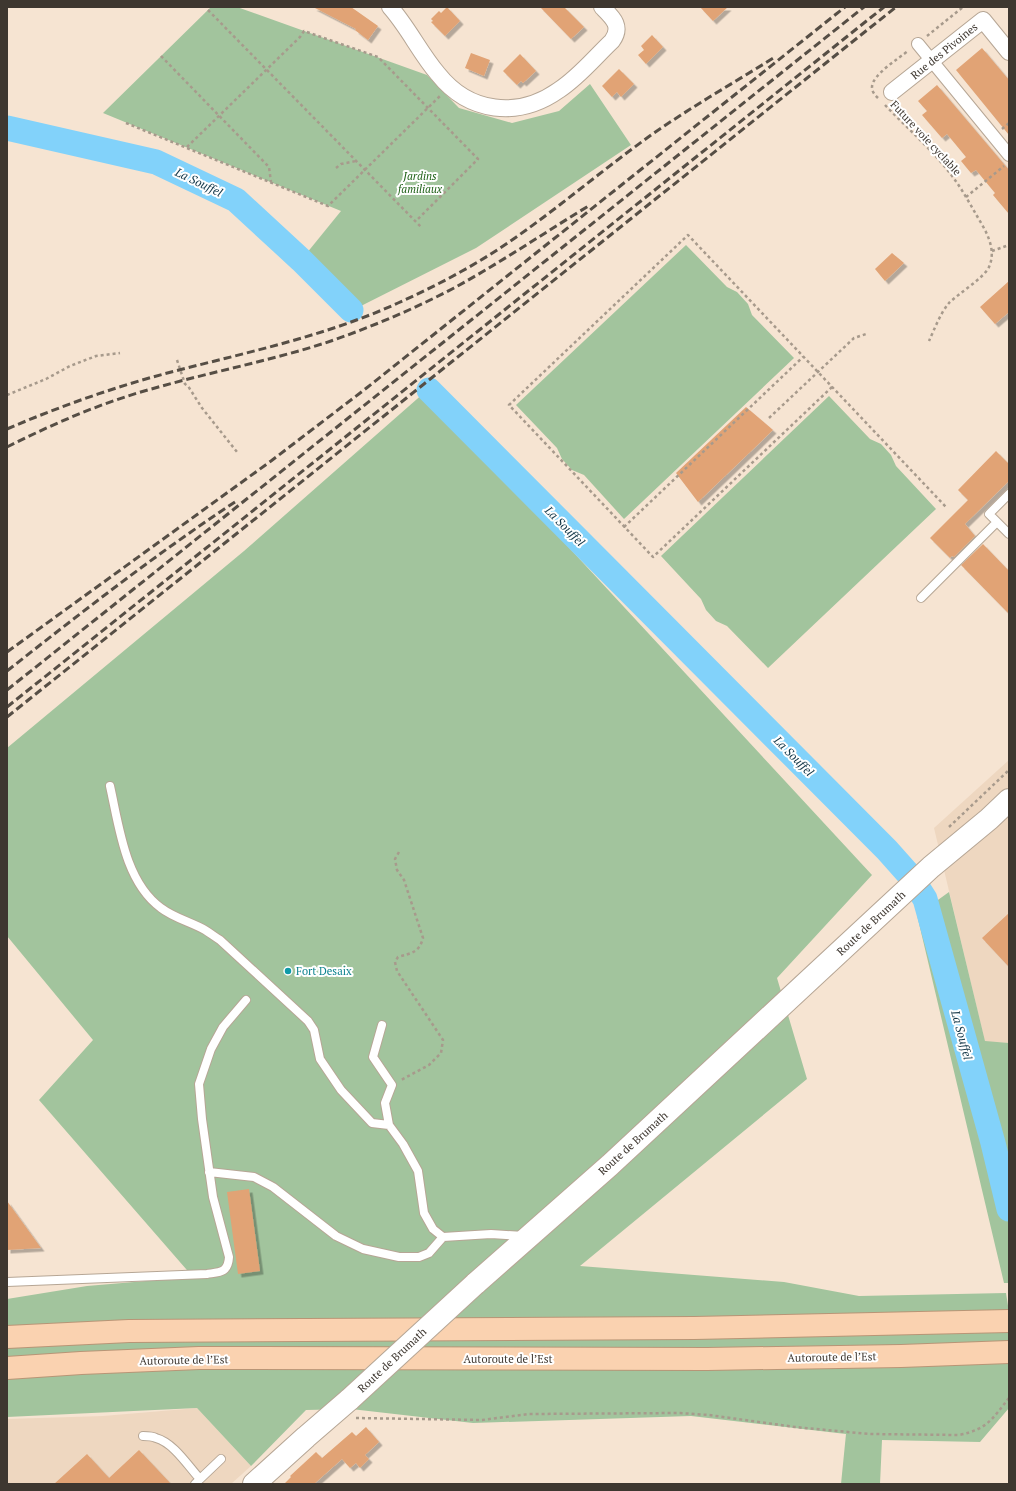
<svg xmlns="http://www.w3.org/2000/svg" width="1016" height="1491" font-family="'PT Serif',serif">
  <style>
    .built { fill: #eed7c0 }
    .green { fill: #a2c49d }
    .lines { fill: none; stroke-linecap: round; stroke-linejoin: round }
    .river { stroke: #82d2fa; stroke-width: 25 }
    .building { fill: #e1a375; filter: url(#shadow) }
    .service-casing { stroke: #b6a695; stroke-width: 10 }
    .pedestrian-casing { stroke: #b6a695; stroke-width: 14 }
    .minor-casing { stroke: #b6a695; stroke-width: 18 }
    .secondary-casing { stroke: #b6a695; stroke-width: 24 }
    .trunk-casing { stroke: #b89576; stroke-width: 24 }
    .path { stroke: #a79a8c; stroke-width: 2.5; stroke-dasharray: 3 3; stroke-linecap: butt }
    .service { stroke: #fff; stroke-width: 8 }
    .pedestrian { stroke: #fff; stroke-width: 12 }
    .minor { stroke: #fff; stroke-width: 16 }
    .secondary { stroke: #fff; stroke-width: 22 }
    .trunk { stroke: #fad2b0; stroke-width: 22 }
    .rail { stroke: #564e45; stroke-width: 3; stroke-dasharray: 8 4; stroke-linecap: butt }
    .secondary-bridge-casing { stroke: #b6a695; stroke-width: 24; stroke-linecap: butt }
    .secondary-bridge { stroke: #fff; stroke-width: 22 }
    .culture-dot { fill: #0f9aa8; stroke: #fff; stroke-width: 1.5 }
    .labels { text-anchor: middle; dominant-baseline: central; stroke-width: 4; stroke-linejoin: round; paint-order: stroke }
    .street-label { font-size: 11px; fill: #3e3730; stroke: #fff }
    .park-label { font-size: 11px; font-style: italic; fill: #1f6117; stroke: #fff }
    .culture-label { font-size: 11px; fill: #0d838f; stroke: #fff; text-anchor: start }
    .water-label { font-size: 12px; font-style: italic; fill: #123647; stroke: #fff }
  </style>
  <defs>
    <filter id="shadow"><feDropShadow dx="3.5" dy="3.5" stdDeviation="0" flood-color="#0004"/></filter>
  </defs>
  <rect width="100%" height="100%" fill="#f6e4d2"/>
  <path class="built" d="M1009,760v283l-24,-1 -51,-214z
    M197,1408l54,58 -20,18h-224v-65l96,-3z"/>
  <path class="green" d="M211,7h26l190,68 32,33 53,15 47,-12 31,-27 41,61 -155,103 -125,63 -49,-52 39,-48 -238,-98z
    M686,245l41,42 10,5 11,12 4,11 42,43 -170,161 -40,-44 -12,-5 -10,-11 -5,-11 -41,-43z
    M425,392l447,483 -95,103 30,101 -227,187 204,16 75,14 147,-3 3,19v96l-29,34 -98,-2 -2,44h-39l5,-50 -155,-18 -218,7 -122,-14 -45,1 -55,56 -54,-58 -190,9v-118l80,-13 106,-9 -154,-177 54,-60 -86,-104v-188l237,-197z
    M829,396l41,43 11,5 10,11 5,11 40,43 -168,159 -41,-42 -11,-5 -10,-11 -5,-11 -40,-43z
    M949,892l36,149 24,2v240h-5l-87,-368z"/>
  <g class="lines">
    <path class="river" d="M7,128l149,34 80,38 65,60 50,50
      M429,390l458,460 24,27 14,22 68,244 16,66"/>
  </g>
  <path class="building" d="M313,7h38l27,19 -10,14 -13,-10 1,-1z
    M447,7l13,14 -15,15 -14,-14 2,-1 -2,-2 8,-8 2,2z
    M540,7h24l20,20 -13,12z
    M700,7h28l-15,14z
    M652,35l11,12 -17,17 -8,-9 6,-5 -3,-4z
    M982,48l27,32v55l-53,-65z
    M471,53l19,7 -6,16 -19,-8z
    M520,54l16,17 -13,12 -2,-2 -4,4 -14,-14z
    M619,69l15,15 -13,13 -4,-5 -5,5 -10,-11z
    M937,85l72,85v44l-16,-19 2,-2 -19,-23 -5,3 -10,-12 5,-4 -19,-23 -5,4 -20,-23 5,-4 -9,-10z
    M892,253l12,10 -19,18 -10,-12z
    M1009,281v31l-14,12 -15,-17z
    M746,407l27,23 -75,72 -22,-29z
    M996,451l13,13v17l-44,43 10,12 -21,21 -2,-1 -2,2 -20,-20 38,-38 -10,-10z
    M983,544l26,27v43l-48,-49z
    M1009,913v54l-27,-29z
    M249,1189l11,82 -22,3 -11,-82z
    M7,1201l34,47 -34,2z
    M366,1427l13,15 -14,13 4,4 -9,9 -4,-5 -6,5 -8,-9 -28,25h-30l7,-7 -1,-1 26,-24 6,6 30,-26 4,4z
    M139,1450l32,34h-117l33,-30 22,24z"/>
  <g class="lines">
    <g class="service-casing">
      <path id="service" d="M1009,494l-20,20 20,20
        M921,598l76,-76
        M110,786c9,40 15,96 51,122 13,10 30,14 44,22 5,3 10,7 15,10l88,81 6,9 6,29 21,31 31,33 17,2
        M382,1025l-9,32 19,28 -7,18 4,22 14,19 15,27 6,42 9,16 10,8 48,-3 33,2
        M209,1172l45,5 19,10 63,49 27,13 36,8h20l10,-4 14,-16
        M7,1282l200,-8c13,-2 21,-1 22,-17l-16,-60 -11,-78 -3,-35 12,-35 12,-22 23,-27
        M143,1436c4,0 9,0 13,2 18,5 32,28 44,41l-5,5
        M200,1479l21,-20"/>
    </g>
    <g class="pedestrian-casing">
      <path id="pedestrian" d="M918,44l91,111"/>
    </g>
    <g class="minor-casing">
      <path id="minor" d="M390,7c18,20 30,46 48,67 31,39 80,45 121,16 20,-13 36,-33 53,-49 11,-15 0,-24 -10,-34
        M892,92l91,-72 26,32"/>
    </g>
    <g class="secondary-casing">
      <path id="secondary" d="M475,1284l135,-119 321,-298 58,-48 20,-19
        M254,1484l52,-47 44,-38"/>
    </g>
    <g class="trunk-casing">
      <path id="trunk" d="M7,1337l122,-6 565,-3 315,-7
        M7,1368l74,-5 118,-5 508,1 194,-3 108,-4"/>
    </g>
    <path class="path" d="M208,10l214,218
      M927,36l36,-29
      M161,56l108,111 2,15
      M878,98c-3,-3 -6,-6 -6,-11 0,-12 27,-29 36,-36
      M885,105c23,24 50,47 70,75 8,11 15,24 22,36 9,15 20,33 12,51 -5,11 -30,26 -40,36 -8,9 -15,27 -20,38
      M126,123l202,83 112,-110
      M1002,129l7,-6
      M187,147l113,-110 4,-6 74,26 100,102 -62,62
      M336,168l5,-4 15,-3
      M966,197l38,-31
      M992,251l17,-6
      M177,360l8,24 3,2 14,22 35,44
      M832,387l-179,170 -144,-152 179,-170 258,272
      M7,395l39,-16 24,-13 26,-10 24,-3
      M769,418l85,-80 12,-4
      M624,527l179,-170
      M949,827l60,-57
      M399,852l-4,7 2,11 7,10 19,58c-4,15 -12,15 -25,19l-3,5 2,9 46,69 -2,13 -12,12 -28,15
      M356,1418l126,2 47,-6 151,-1 29,2 86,12 74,7 90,1c29,-6 33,-16 50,-37"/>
    <use href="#service" class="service"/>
    <use href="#pedestrian" class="pedestrian"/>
    <use href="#minor" class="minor"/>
    <use href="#secondary" class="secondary"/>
    <use href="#trunk" class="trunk"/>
    <path class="rail" d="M7,429c56,-24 113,-44 172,-59 74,-19 149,-35 219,-67 40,-18 78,-38 114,-63 49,-34 94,-73 142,-107 39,-27 81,-51 121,-76
      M7,447c48,-24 96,-45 148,-59 56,-16 114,-27 170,-45 44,-15 87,-33 129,-55 46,-25 90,-55 136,-83
      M7,652l264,-191 93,-71 481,-383
      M7,671c75,-59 149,-117 228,-169
      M7,690l857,-683
      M7,707l877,-700
      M7,717l889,-710"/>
    <g class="secondary-bridge-casing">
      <path id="secondary-bridge" d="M350,1399l125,-115"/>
    </g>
    <use href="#secondary-bridge" class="secondary-bridge"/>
  </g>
  <circle class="culture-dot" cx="288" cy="971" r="4"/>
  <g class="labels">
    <g class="street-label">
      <text transform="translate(944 51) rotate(-39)">Rue des Pivoines</text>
      <text transform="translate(926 138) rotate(47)">Future voie cyclable</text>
      <text transform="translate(871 923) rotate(-43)">Route de Brumath</text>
      <text transform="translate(633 1143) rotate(-42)">Route de Brumath</text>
      <text transform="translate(832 1357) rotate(-1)">Autoroute de l’Est</text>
      <text x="508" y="1359">Autoroute de l’Est</text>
      <text transform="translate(184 1360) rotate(-1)">Autoroute de l’Est</text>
      <text transform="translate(392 1360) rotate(-43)">Route de Brumath</text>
    </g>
    <g class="park-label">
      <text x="420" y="176">Jardins<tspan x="420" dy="13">familiaux</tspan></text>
    </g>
    <g class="culture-label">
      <text x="296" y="971">Fort Desaix</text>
    </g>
    <g class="water-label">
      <text transform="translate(199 182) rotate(26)">La Souffel</text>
      <text transform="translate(565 526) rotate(45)">La Souffel</text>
      <text transform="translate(794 756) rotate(45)">La Souffel</text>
      <text transform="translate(962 1035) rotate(75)">La Souffel</text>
    </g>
  </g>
  <rect width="1016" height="1491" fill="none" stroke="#3e3730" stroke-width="16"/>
</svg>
